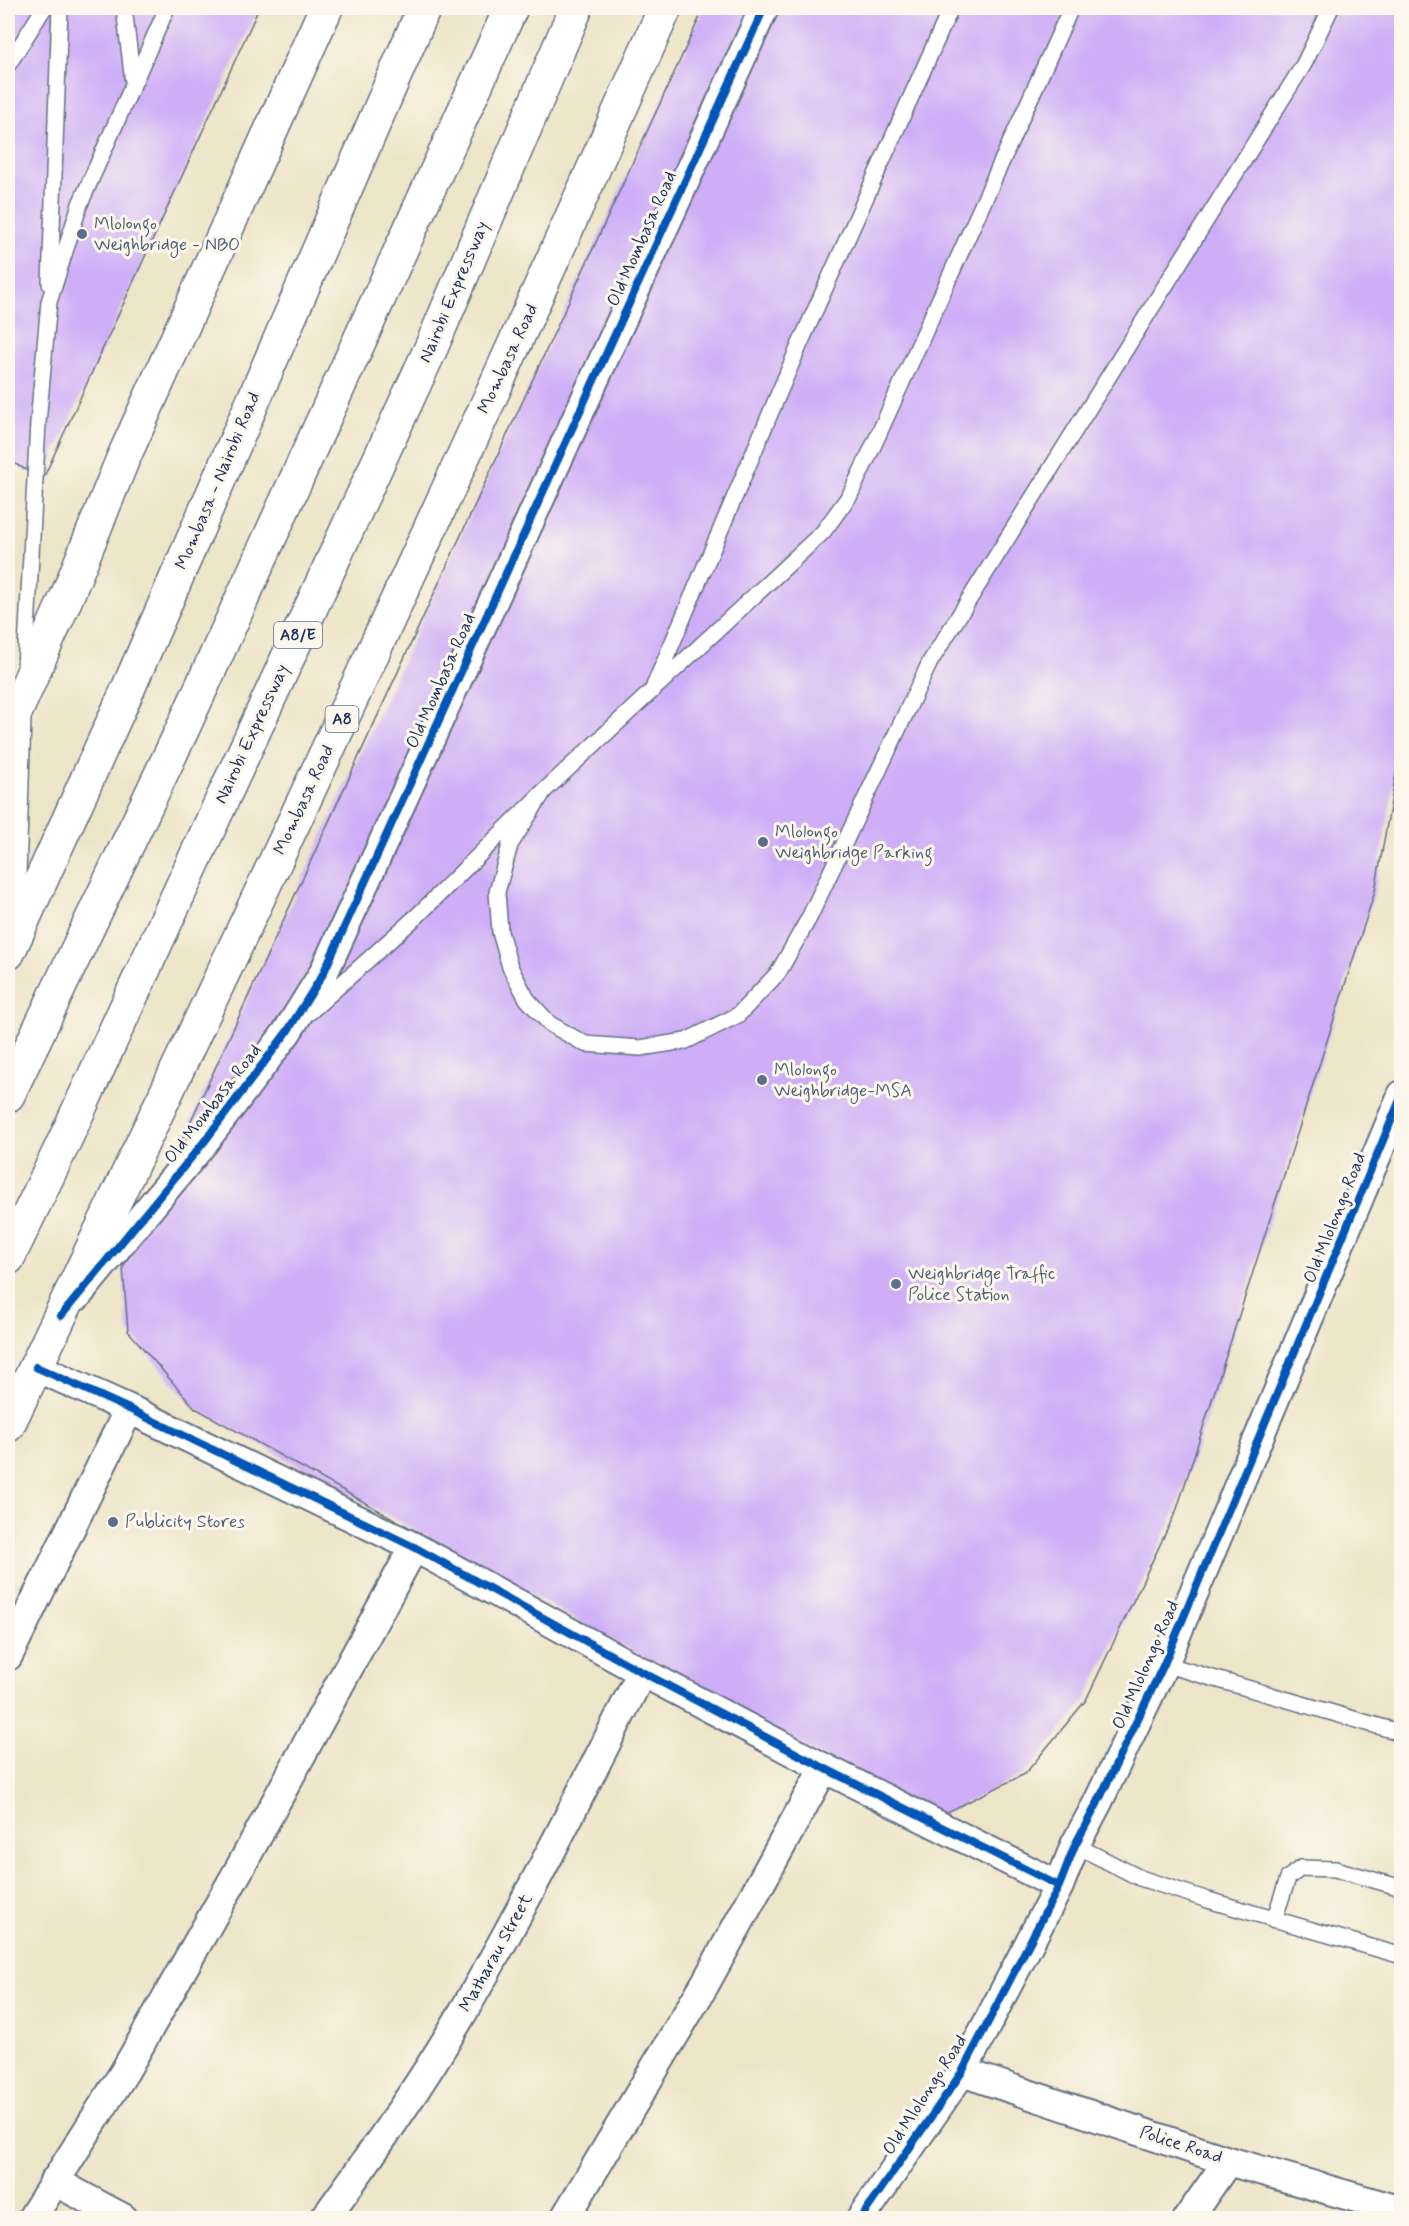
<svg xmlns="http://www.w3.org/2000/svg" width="1409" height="2226" font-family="Mynerve,sans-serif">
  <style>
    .building { fill: #ceaef7 }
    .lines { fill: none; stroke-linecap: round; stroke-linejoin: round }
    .lane-casing { stroke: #646f83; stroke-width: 18 }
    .street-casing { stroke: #646f83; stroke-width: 32 }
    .secondary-casing { stroke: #646f83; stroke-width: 36 }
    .highway-casing { stroke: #646f83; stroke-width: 36 }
    .lane { stroke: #fff; stroke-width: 15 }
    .street { stroke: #fff; stroke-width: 28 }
    .secondary { stroke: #fff; stroke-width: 33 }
    .highway { stroke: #fff; stroke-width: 33 }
    .cycleway-casing { stroke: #fbf7ec; stroke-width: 11 }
    .cycleway { stroke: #0057b8; stroke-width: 8 }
    .service-dot { fill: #5c6f8a; stroke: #fbf7ec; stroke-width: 2 }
    .labels { text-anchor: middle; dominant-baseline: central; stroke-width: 6; stroke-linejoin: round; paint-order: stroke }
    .shield { fill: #fbf7ec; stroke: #5e6b89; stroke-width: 1.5 }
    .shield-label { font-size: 16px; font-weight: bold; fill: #1b2f5e }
    .service-label { font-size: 18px; fill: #4e5e75; stroke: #fbf7ec; text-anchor: start }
    .street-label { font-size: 18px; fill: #1b2f5e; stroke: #fbf7ec }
  </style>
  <rect width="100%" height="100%" fill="#fbf7ec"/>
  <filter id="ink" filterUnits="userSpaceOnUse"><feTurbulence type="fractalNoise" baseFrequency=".0167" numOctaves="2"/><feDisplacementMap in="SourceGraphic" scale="12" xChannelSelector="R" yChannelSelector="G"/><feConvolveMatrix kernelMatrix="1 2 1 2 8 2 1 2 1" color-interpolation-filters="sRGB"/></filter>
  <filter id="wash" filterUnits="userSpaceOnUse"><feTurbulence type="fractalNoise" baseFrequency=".008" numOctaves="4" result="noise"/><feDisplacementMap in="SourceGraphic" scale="24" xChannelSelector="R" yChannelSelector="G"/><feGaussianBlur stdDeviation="1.35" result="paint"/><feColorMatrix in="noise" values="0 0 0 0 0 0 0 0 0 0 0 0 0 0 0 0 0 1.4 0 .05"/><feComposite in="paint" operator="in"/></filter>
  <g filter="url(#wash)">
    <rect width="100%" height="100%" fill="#ede5c7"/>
    <g id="blocks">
      <path class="building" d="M8,8h251l-216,471 -35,-19z
        M704,8h698v732l-27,151 -198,618 -91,191 -61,74 -92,45 -738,-411 -67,-77 -5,-63z"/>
    </g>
  </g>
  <g filter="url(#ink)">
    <use href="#blocks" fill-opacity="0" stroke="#646f83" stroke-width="1.5"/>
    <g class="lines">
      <g class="lane-casing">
        <path id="lane" d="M124,8l9,74
          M8,65l36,-57
          M50,284l10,-276
          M25,668l13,-245 11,-121 31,-98 87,-196
          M654,686l145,-340 152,-338
          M544,791l-34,54 -13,47 3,40 10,35 17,32 23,25 35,20 55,4 46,-7 52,-26 40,-42 31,-55 121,-256 374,-598 27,-56
          M8,918l10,-42 5,-157
          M310,1012l108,-97 126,-124 279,-259 27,-37 26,-55 195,-432
          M1164,1664l238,69
          M1075,1845l65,33 68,22 194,56
          M1274,1920l14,-42 13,-10 34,1 67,19"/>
      </g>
      <g class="street-casing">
        <path id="street" d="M77,1296l127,-154 83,-110 36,-58 441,-966
          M36,1367l93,42 285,138 228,125 182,96 235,118
          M8,1656l121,-247
          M962,2072l266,89 174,50
          M54,2181l69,37
          M32,2218l93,-147 116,-205 173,-319
          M325,2218c47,-64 94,-130 134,-199 66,-113 124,-230 183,-347
          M565,2218l140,-234 119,-216
          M861,2218l101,-146 97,-186 16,-41 22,-41 67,-140 238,-569
          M1188,2218l40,-57"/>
      </g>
      <g class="secondary-casing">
        <path id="secondary" d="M8,729l59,-133 55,-135 204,-453"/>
      </g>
      <g class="highway-casing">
        <path id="highway" d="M8,953l120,-264 296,-681
          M8,1095l175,-367 328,-720
          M8,1258l55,-114 368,-796 145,-340
          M8,1425c225,-470 447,-941 657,-1417"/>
      </g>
      <use href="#lane" class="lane"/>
      <use href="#street" class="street"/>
      <use href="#secondary" class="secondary"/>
      <use href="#highway" class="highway"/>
      <g class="cycleway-casing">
        <path id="cycleway" d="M61,1316l143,-174 83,-110 36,-58 441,-966
          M36,1367l93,42 285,138 228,125 182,96 235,118
          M861,2218l101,-146 97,-186 16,-41 22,-41 67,-140 238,-569"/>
      </g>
      <use href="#cycleway" class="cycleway"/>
    </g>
  </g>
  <g class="service-dot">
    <circle cx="82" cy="234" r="6"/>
    <circle cx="763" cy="842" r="6"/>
    <circle cx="762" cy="1080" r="6"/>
    <circle cx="896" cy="1284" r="6"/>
    <circle cx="113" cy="1522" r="6"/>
  </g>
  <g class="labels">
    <g class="shield">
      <rect x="274" y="622" width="48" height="26" rx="4.5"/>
      <rect x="325.5" y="706" width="33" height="26" rx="4.5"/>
    </g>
    <g class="shield-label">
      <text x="298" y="635">A8/E</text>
      <text x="342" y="719">A8</text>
    </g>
    <g class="service-label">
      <text x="94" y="224">Mlolongo<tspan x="94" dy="21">Weighbridge - NBO</tspan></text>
      <text x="775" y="832">Mlolongo<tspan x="775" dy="21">Weighbridge Parking</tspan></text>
      <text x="774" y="1070">Mlolongo<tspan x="774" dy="21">Weighbridge-MSA</tspan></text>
      <text x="908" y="1274">Weighbridge Traffic<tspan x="908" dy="21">Police Station</tspan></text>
      <text x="125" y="1522">Publicity Stores</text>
    </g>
    <g class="street-label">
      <text transform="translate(642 239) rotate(-66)">Old Mombasa Road</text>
      <text transform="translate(454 292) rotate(-67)">Nairobi Expressway</text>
      <text transform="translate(508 359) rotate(-65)">Mombasa Road</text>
      <text transform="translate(218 481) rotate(-67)">Mombasa - Nairobi Road</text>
      <text transform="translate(441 681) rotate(-66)">Old Mombasa Road</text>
      <text transform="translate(252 734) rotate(-65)">Nairobi Expressway</text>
      <text transform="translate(304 800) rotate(-65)">Mombasa Road</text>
      <text transform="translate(213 1104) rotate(-52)">Old Mombasa Road</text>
      <text transform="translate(1335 1218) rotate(-68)">Old Mlolongo Road</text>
      <text transform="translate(1146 1665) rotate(-66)">Old Mlolongo Road</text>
      <text transform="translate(496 1953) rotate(-61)">Matharau Street</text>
      <text transform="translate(925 2095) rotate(-57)">Old Mlolongo Road</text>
      <text transform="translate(1181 2145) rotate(18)">Police Road</text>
    </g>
  </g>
  <rect width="1409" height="2226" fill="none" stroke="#fbf7ec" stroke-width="30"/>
</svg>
